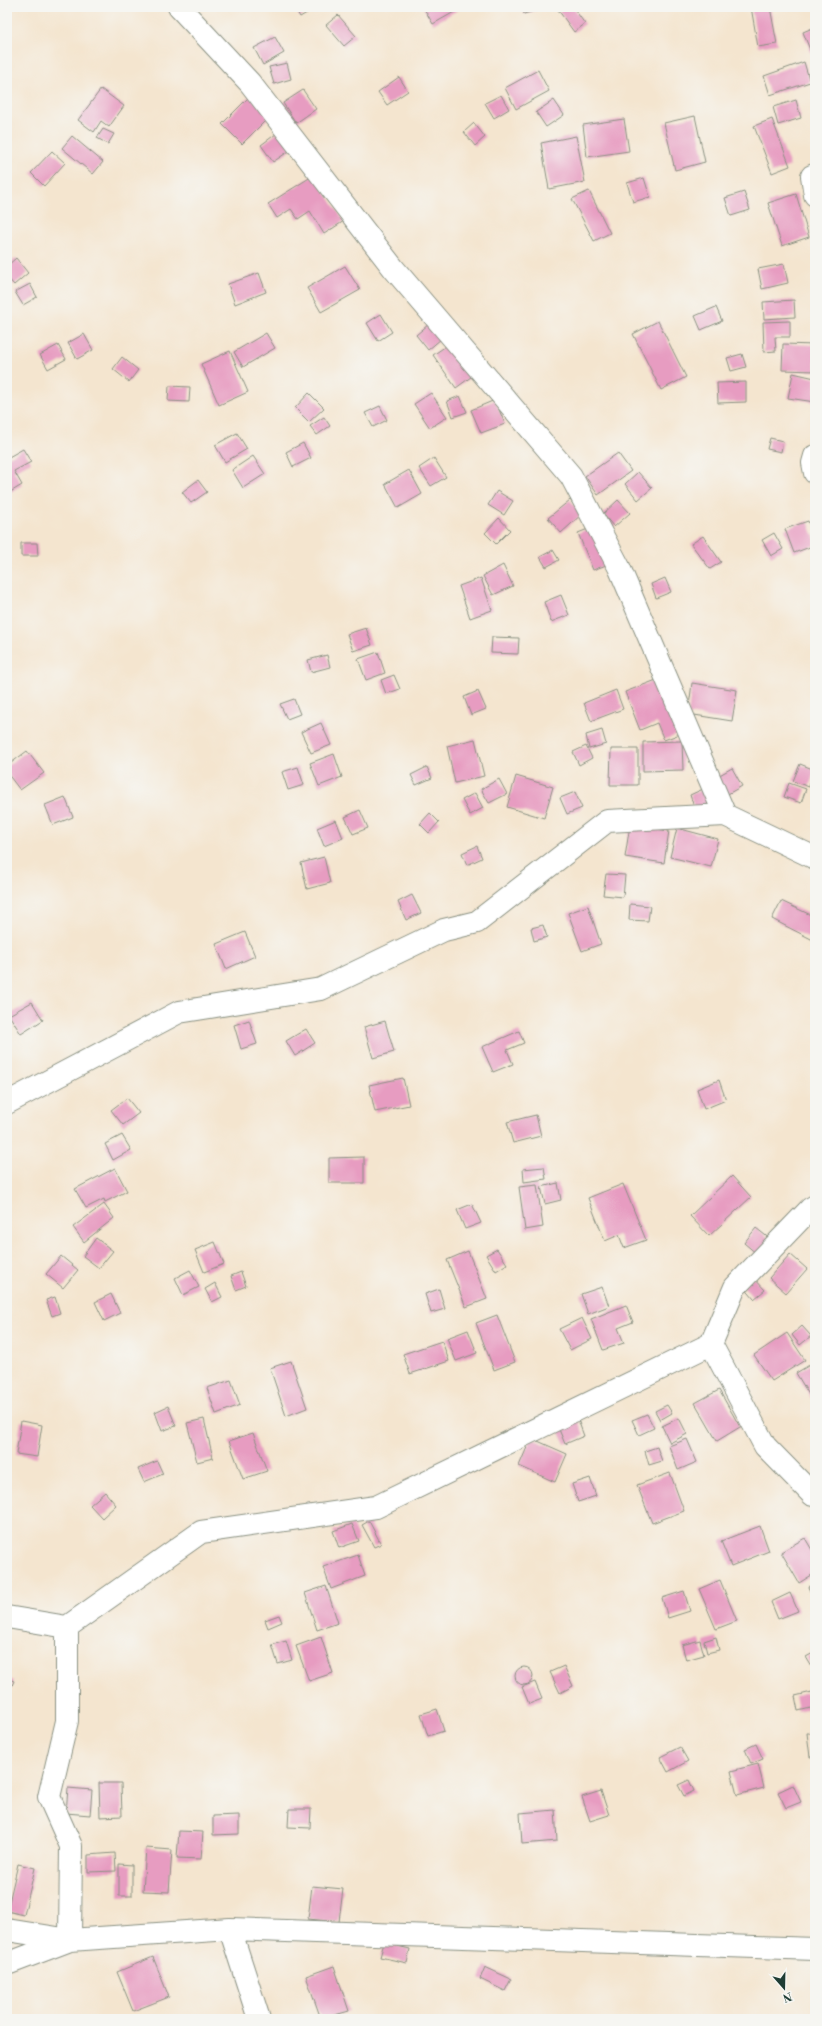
<svg xmlns="http://www.w3.org/2000/svg" width="822" height="2026" font-family="'Libre Bodoni',serif">
  <style>
    .building { fill: #e79cc1 }
    .lines { fill: none; stroke-linecap: round; stroke-linejoin: round }
    .minor-casing { stroke: #8a9182; stroke-width: 24 }
    .minor { stroke: #fff; stroke-width: 22 }
  </style>
  <rect width="100%" height="100%" fill="#f6f6f2"/>
  <filter id="ink" filterUnits="userSpaceOnUse"><feTurbulence type="fractalNoise" baseFrequency=".025" numOctaves="2"/><feDisplacementMap in="SourceGraphic" scale="8" xChannelSelector="R" yChannelSelector="G"/><feConvolveMatrix kernelMatrix="1 2 1 2 8 2 1 2 1" color-interpolation-filters="sRGB"/></filter>
  <filter id="wash" filterUnits="userSpaceOnUse"><feTurbulence type="fractalNoise" baseFrequency=".012" numOctaves="4" result="noise"/><feDisplacementMap in="SourceGraphic" scale="16" xChannelSelector="R" yChannelSelector="G"/><feGaussianBlur stdDeviation="0.9" result="paint"/><feColorMatrix in="noise" values="0 0 0 0 0 0 0 0 0 0 0 0 0 0 0 0 0 1.4 0 .05"/><feComposite in="paint" operator="in"/></filter>
  <g filter="url(#wash)">
    <rect width="100%" height="100%" fill="#f4e5cf"/>
    <g id="blocks">
      <path class="building" d="M294,7h23l-17,10z
        M423,7h40l-30,17z
        M522,7h25l-23,7z
        M556,7h17l12,17 -11,8z
        M751,7h19l7,37 -19,3z
        M338,15l18,21 -12,10 -18,-21z
        M815,27v27l-3,1 -9,-23z
        M275,37l9,16 -21,12 -9,-17z
        M804,62l6,20 -40,13 -6,-19z
        M287,63l4,16 -17,5 -5,-17z
        M538,70l11,21 -33,18 -11,-21z
        M399,77l9,14 -21,14 -9,-13z
        M101,89l23,17 -15,21 -8,-6 -7,11 -16,-12z
        M303,90l13,19 -20,14 -13,-20z
        M501,95l8,14 -15,9 -9,-15z
        M250,96l20,20 -28,28 -20,-20z
        M554,100l10,15 -18,12 -10,-15z
        M796,100l5,18 -23,7 -5,-18z
        M695,116l10,46 -30,8 -11,-47z
        M624,119l5,32 -42,6 -4,-32z
        M772,119l18,47 -18,7 -18,-47z
        M474,123l11,14 -10,9 -11,-14z
        M103,129l11,5 -6,10 -11,-6z
        M280,131l12,18 -19,13 -12,-17z
        M72,136l31,26 -10,12 -31,-26z
        M576,136l9,46 -36,7 -8,-46z
        M52,151l13,12 -21,23 -13,-13z
        M314,175l30,46 -20,13 -14,-23 -12,8 -7,-10 -14,9 -9,-14z
        M644,178l6,19 -17,5 -6,-19z
        M589,191l21,42 -16,8 -22,-42z
        M744,192l6,18 -19,6 -6,-18z
        M796,194l13,43 -27,9 -14,-43z
        M16,258l12,15 -14,12 -7,-8v-11z
        M784,264l4,19 -26,6 -4,-20z
        M345,266l15,24 -39,22 -14,-24z
        M259,273l7,19 -31,12 -7,-20z
        M30,284l7,13 -14,8 -8,-13z
        M794,300l1,17 -31,2 -1,-17z
        M716,307l6,14 -21,9 -6,-14z
        M381,314l11,18 -14,9 -11,-18z
        M658,321l28,56 -25,13 -28,-56z
        M790,321v16h-15l1,14 -12,1 -1,-30z
        M429,324l12,15 -13,11 -12,-15z
        M266,333l9,15 -32,19 -9,-15z
        M84,334l9,16 -16,9 -9,-16z
        M452,342l23,32 -19,14 -23,-33z
        M783,344l32,1v26l-33,-1z
        M58,345l8,14 -18,10 -8,-14z
        M230,351l18,41 -29,13 -18,-41z
        M742,354l4,13 -15,4 -4,-13z
        M122,357l16,13 -9,12 -16,-13z
        M793,373l22,5v24l-27,-4z
        M746,382v20l-28,1 -1,-20z
        M169,386l21,1 -1,15 -21,-1z
        M309,393l15,15 -15,14 -14,-14z
        M431,393l16,24 -17,11 -16,-24z
        M460,396l7,16 -14,5 -6,-16z
        M495,400l10,24 -24,9 -10,-23z
        M380,406l7,14 -14,7 -8,-14z
        M324,417l6,9 -13,9 -7,-9z
        M237,433l10,16 -22,13 -10,-17z
        M770,438l13,3 -2,11 -14,-3z
        M303,443l8,15 -18,9 -7,-15z
        M23,449l8,13 -17,9 8,14 -15,9v-36z
        M618,453l13,18 -33,24 -13,-19z
        M253,456l12,18 -22,14 -11,-18z
        M434,458l12,19 -15,9 -12,-18z
        M409,470l13,24 -24,14 -13,-24z
        M638,472l14,16 -14,12 -13,-16z
        M198,480l9,12 -16,11 -9,-11z
        M497,491l16,10 -9,14 -16,-10z
        M570,500l12,14 -21,19 -13,-15z
        M618,500l12,13 -16,14 -11,-13z
        M499,518l11,12 -14,14 -11,-11z
        M808,521l7,18v6l-21,8 -9,-24z
        M593,527l16,37 -16,6 -15,-37z
        M774,533l9,16 -12,7 -9,-16z
        M703,536l18,26 -11,7 -19,-25z
        M21,543h16l1,13h-17z
        M553,550l6,10 -13,7 -6,-10z
        M503,565l10,21 -20,9 -10,-19z
        M481,578l11,32 -22,8 -11,-32z
        M665,578l6,14 -15,6 -5,-14z
        M561,595l8,20 -18,7 -7,-20z
        M366,628l6,17 -19,6 -6,-17z
        M492,637l27,1 -1,16 -27,-1z
        M378,652l7,21 -19,7 -8,-21z
        M327,655l3,12 -19,5 -3,-12z
        M394,675l6,14 -14,5 -5,-14z
        M659,679l21,55 -16,6 -7,-17 -17,7 -15,-38z
        M692,683l45,7 -5,31 -44,-7z
        M616,690l7,19 -32,12 -7,-18z
        M478,691l8,18 -15,6 -7,-18z
        M294,699l6,15 -13,5 -7,-15z
        M321,723l10,22 -20,8 -10,-21z
        M602,730l4,14 -17,5 -3,-14z
        M475,739l9,37 -29,7 -8,-37z
        M682,741l1,29 -40,1v-29z
        M586,746l6,12 -13,7 -6,-13z
        M611,749h27v36h-28z
        M27,751l17,22 -24,17 -13,-17v-7z
        M334,754l8,23 -23,9 -9,-23z
        M800,764l15,6 -6,17 -16,-6z
        M298,767l6,18 -16,5 -6,-18z
        M427,767l5,11 -16,7 -5,-10z
        M732,768l10,18 -16,9 -10,-18z
        M516,776l37,11 -9,31 -37,-11z
        M499,779l8,15 -18,9 -8,-14z
        M789,783l17,6 -5,14 -17,-6z
        M703,789l7,16 -15,5 -5,-15z
        M575,792l7,16 -15,6 -7,-16z
        M475,793l8,15 -13,7 -8,-15z
        M65,797l8,20 -20,8 -8,-20z
        M360,810l8,18 -15,6 -8,-17z
        M430,813l9,9 -10,11 -9,-9z
        M336,820l7,18 -19,8 -7,-18z
        M630,825l39,6 -5,32 -39,-6z
        M677,828l41,11 -7,28 -41,-10z
        M477,846l5,12 -15,7 -5,-12z
        M324,857l6,26 -23,6 -6,-26z
        M606,874l19,1 -2,22 -20,-2z
        M412,895l9,18 -15,7 -8,-18z
        M781,901l34,16v24l-43,-22z
        M630,904l20,2 -2,15 -19,-1z
        M588,906l13,38 -19,7 -14,-38z
        M543,925l4,12 -13,4 -3,-13z
        M245,932l10,24 -29,13 -10,-25z
        M32,1002l11,18 -22,14 -12,-19z
        M249,1020l8,24 -16,5 -7,-24z
        M385,1021l9,31 -21,6 -9,-31z
        M306,1029l9,14 -20,13 -9,-15z
        M519,1031l5,12 -17,7 6,14 -20,8 -11,-25z
        M403,1078l6,27 -34,7 -6,-27z
        M719,1080l7,20 -22,9 -7,-20z
        M812,1080h3v10z
        M127,1098l12,15 -16,12 -12,-15z
        M536,1115l5,21 -28,7 -6,-21z
        M122,1135l9,15 -18,10 -8,-16z
        M364,1157v26h-35v-25z
        M544,1167l2,12 -22,3 -1,-13z
        M115,1168l12,23 -22,11 -1,-3 -18,9 -11,-19z
        M732,1176l19,21 -42,39 -19,-20z
        M558,1183l3,17 -16,4 -4,-17z
        M623,1184l23,56 -22,8 -5,-13 -14,6 -17,-43z
        M537,1185l6,42 -18,3 -6,-43z
        M104,1204l10,14 -30,24 -11,-15z
        M472,1204l9,19 -16,6 -8,-19z
        M756,1228l14,11 -13,15 -13,-11z
        M96,1238l17,13 -14,17 -16,-12z
        M215,1242l9,22 -20,8 -9,-22z
        M497,1249l10,15 -11,7 -10,-16z
        M468,1251l19,48 -21,8 -19,-47z
        M790,1254l17,15 -21,24 -17,-15z
        M61,1256l17,14 -15,18 -17,-14z
        M190,1270l9,17 -16,8 -8,-17z
        M241,1272l5,14 -10,4 -5,-14z
        M753,1277l12,13 -11,9 -11,-13z
        M215,1283l7,14 -10,5 -7,-13z
        M602,1287l7,19 -21,8 -7,-20z
        M439,1289l6,20 -14,4 -6,-19z
        M111,1294l9,19 -16,8 -9,-19z
        M55,1297l5,16 -8,3 -6,-16z
        M626,1305l7,17 -15,6 6,15 -21,7 -12,-31z
        M497,1315l18,47 -21,8 -18,-47z
        M582,1318l10,21 -22,11 -11,-21z
        M802,1326l9,10 -11,9 -8,-10z
        M468,1330l9,23 -21,8 -9,-23z
        M787,1333l18,27 -33,21 -18,-26z
        M442,1341l7,20 -39,13 -7,-20z
        M291,1361l16,47 -21,8 -16,-48z
        M813,1363l2,3v30l-4,2 -15,-25z
        M231,1380l9,25 -24,9 -9,-26z
        M719,1390l21,37 -23,14 -22,-38z
        M667,1405l5,8 -12,7 -5,-9z
        M168,1406l8,20 -14,5 -7,-19z
        M647,1414l7,14 -15,7 -7,-15z
        M679,1418l8,16 -17,9 -8,-17z
        M204,1419l9,39 -16,4 -10,-39z
        M578,1420l6,16 -19,8 -7,-17z
        M21,1421l21,4 -5,32 -21,-3z
        M253,1433l14,38 -24,8 -14,-38z
        M531,1438l36,16 -12,28 -36,-16z
        M687,1439l10,23 -19,8 -9,-24z
        M657,1447l5,14 -13,4 -4,-14z
        M157,1461l6,13 -19,8 -6,-13z
        M670,1473l14,38 -32,12 -15,-38z
        M590,1478l6,18 -18,6 -6,-18z
        M105,1492l11,13 -14,13 -12,-13z
        M369,1521l12,23 -7,3 -12,-22z
        M352,1524l7,17 -20,7 -6,-17z
        M760,1526l9,25 -38,15 -10,-25z
        M805,1538l10,17v18l-16,10 -18,-31z
        M358,1555l7,21 -34,13 -8,-22z
        M720,1580l17,41 -21,8 -17,-40z
        M815,1584v17l-7,-14z
        M326,1586l12,37 -21,7 -12,-37z
        M684,1591l6,20 -22,7 -6,-20z
        M790,1593l8,18 -20,8 -7,-17z
        M279,1615l3,7 -14,6 -3,-8z
        M321,1637l12,36 -24,8 -13,-35z
        M716,1637l3,13 -12,3 -3,-12z
        M700,1640l4,15 -18,5 -4,-15z
        M286,1641l6,19 -14,4 -6,-19z
        M815,1652v14l-3,1 -6,-10z
        M564,1666l9,20 -13,7 -10,-21z
        M515 1676a9 9 0 1 1 18 0a9 9 0 1 1-18 0Z
        M815,1670v10l-4,-8z
        M7,1678l7,3 -7,16z
        M535,1682l7,17 -13,5 -7,-17z
        M812,1692l3,15 -17,4 -3,-15z
        M437,1709l7,22 -16,5 -7,-22z
        M807,1733h8v23l-5,1z
        M756,1744l7,15 -12,5 -6,-15z
        M680,1747l8,14 -20,11 -8,-15z
        M758,1764l6,24 -27,7 -6,-24z
        M689,1780l5,11 -10,5 -6,-11z
        M99,1783h22l1,33 -22,1z
        M793,1785l8,17 -15,6 -8,-16z
        M68,1788l24,2 -2,25 -24,-2z
        M601,1791l8,24 -19,6 -8,-24z
        M815,1791v10l-4,-8z
        M289,1809h22l-1,19 -22,-1z
        M555,1810l2,31 -35,3 -2,-31z
        M239,1815v19l-26,1v-19z
        M179,1831l24,1 -2,27 -24,-1z
        M146,1848l26,2 -3,42 -26,-1z
        M115,1853l1,18 -28,1v-17z
        M18,1864l17,4 -11,47 -17,-4z
        M119,1864l13,1v31h-13z
        M312,1886l31,3 -4,33 -31,-3z
        M384,1943l26,6 -3,14 -27,-6z
        M153,1957l16,40 -36,14 -16,-39z
        M334,1966l15,45 -28,8 -15,-43z
        M485,1967l26,12 -6,12 -25,-12z"/>
    </g>
  </g>
  <g filter="url(#ink)">
    <use href="#blocks" fill-opacity="0" stroke="#8a9182" stroke-width="1"/>
    <g class="lines">
      <g class="minor-casing">
        <path id="minor" d="M179,7l71,76 144,186 177,207 48,91 106,248 90,43
          M815,175l-3,1 3,19
          M815,456l-2,7 2,10
          M7,1103l172,-91 142,-23 123,-59 33,-8 130,-101 118,-6
          M711,1344l54,102 48,49 2,-1
          M7,1617l60,10 134,-95 175,-25 335,-163 24,-57 75,-78 5,-3
          M230,1929l29,90
          M7,1930l63,10 160,-11 585,20
          M7,1964l63,-24 1,-94 -22,-49 18,-76v-94"/>
      </g>
      <use href="#minor" class="minor"/>
    </g>
  </g>
  <rect width="822" height="2026" fill="none" stroke="#f6f6f2" stroke-width="24"/>
  <g transform="translate(784 1988) rotate(160)" stroke="#f6f6f2" stroke-width="3" paint-order="stroke">
  <path d="M0-3L7 15L0 10L-7 15Z" fill="#1f3d34"/>
  <text y="-6" font-size="11" font-weight="bold" text-anchor="middle" fill="#1f3d34">N</text>
  </g>
</svg>
